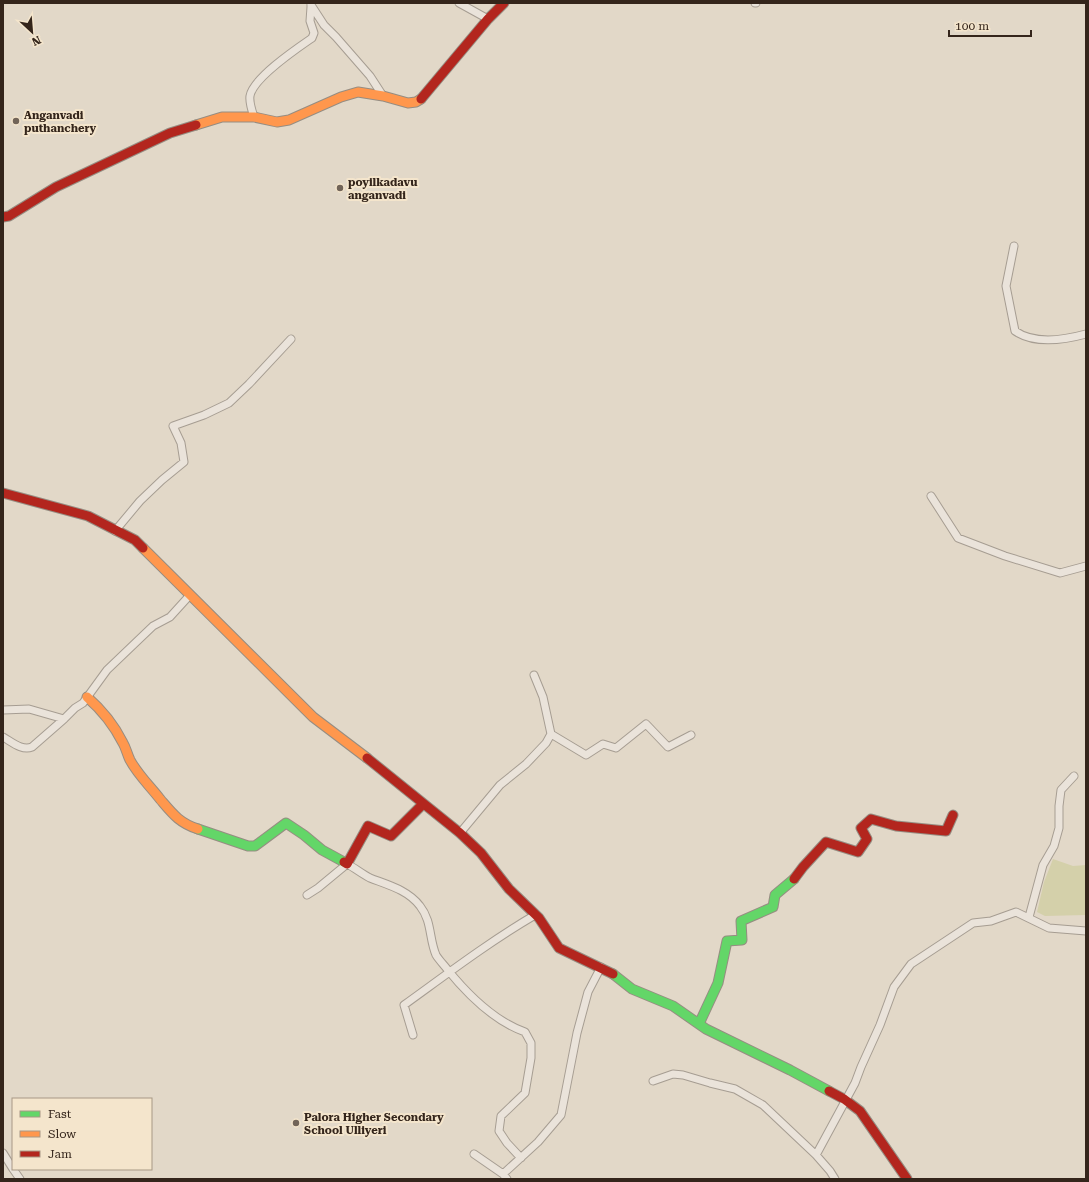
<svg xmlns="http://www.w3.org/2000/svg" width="1089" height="1182" font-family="'Roboto Serif',serif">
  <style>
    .green { fill: #d4d0aa }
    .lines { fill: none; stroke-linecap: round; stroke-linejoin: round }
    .street-casing { stroke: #a69d92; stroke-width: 9 }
    .fast-casing { stroke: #968d82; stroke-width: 11 }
    .slow-casing { stroke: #968d82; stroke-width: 11 }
    .jam-casing { stroke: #968d82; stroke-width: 11 }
    .street { stroke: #eae3da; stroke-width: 7 }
    .fast { stroke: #63d668; stroke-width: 9 }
    .slow { stroke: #ff974d; stroke-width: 9 }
    .jam { stroke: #b3261e; stroke-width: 9 }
    .poi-dot { fill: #716458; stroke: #f4e5cc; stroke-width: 1.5 }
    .labels { text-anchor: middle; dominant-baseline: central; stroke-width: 4; stroke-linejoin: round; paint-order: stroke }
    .poi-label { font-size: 11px; font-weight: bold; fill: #34251b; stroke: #f4e5cc; text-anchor: start }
  </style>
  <rect width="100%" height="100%" fill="#e2d8c8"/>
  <path class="green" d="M1053,859l20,7 13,-1v50l-41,1 -8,-4 7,-30z"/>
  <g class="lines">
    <g class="street-casing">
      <path id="street" d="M459,3l29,16
        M755,3h1
        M311,5l13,20 12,12 34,39 13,20
        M254,117c-2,-6 -5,-15 -4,-21 3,-18 46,-47 62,-58l2,-5 -4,-12 1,-14v-4
        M1014,246l-8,40 9,45c20,14 49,9 71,3
        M931,496l27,42 47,18 55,17 26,-7
        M115,531l25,-30 22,-21 22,-18 -3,-19 -8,-17 31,-11 25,-12 20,-19 42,-45
        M534,675l9,22 8,37
        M3,710l26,-1 35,10
        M3,737c9,5 19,14 29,10l32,-28 11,-11 8,-5 24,-33 46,-44 17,-9 20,-22
        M460,833l40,-48 26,-21 20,-21 5,-9 35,21 17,-11 13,4 30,-24 22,23 23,-12
        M307,895l11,-7 29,-24c8,4 15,10 23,14 18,7 38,12 50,28 12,15 9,33 16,49 3,5 8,10 11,14 21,26 47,52 78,63l6,11v15l-6,35 -24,23 -2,15 8,12 14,15
        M1029,917l14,-52 11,-19 5,-18v-22l2,-16 13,-14
        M413,1035l-9,-30c43,-31 85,-63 131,-90
        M653,1081l20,-7 10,1 27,8 25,6 28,16 53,50 14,16 5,8
        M3,1153l10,16
        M474,1154l29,20
        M816,1155l39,-72 6,-16 19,-42 14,-38 17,-23 62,-41 18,-2 25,-9 33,16 37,3
        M13,1169l7,10
        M507,1179l-4,-5 35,-32 23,-27 16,-82 11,-41 13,-25"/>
    </g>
    <g class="fast-casing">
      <path id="fast" d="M198,829l50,17h7l31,-23 18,12 18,15 22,12
        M613,974l19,15 41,17 33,23 84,41 39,21
        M699,1024l19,-41 9,-42 15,-1 -1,-19 32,-14 2,-12 19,-16"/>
    </g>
    <g class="slow-casing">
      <path id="slow" d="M196,125l26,-8h32l23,5 12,-2 52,-23 17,-5 25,4 25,7 8,-1 5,-3
        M143,548l170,169 54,41
        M87,697c15,13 27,28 36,46 3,5 4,11 7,17 8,15 20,26 30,39 12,14 19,24 38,30"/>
    </g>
    <g class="jam-casing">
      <path id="jam" d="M421,99l67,-80 16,-16
        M3,217l6,-1 47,-29 114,-54 26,-8
        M3,493l85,23 47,24 8,8
        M367,758l93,75 21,20 28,36 30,29 20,30 54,26
        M344,862l3,2 21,-38 23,10 32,-32
        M794,879l9,-12 23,-25 32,10 9,-13 -6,-11 10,-9 25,7 50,5 7,-16
        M829,1091l15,8 16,12 47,68"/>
    </g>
    <use href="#street" class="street"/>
    <use href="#fast" class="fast"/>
    <use href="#slow" class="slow"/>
    <use href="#jam" class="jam"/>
  </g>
  <g class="poi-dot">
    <circle cx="16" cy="121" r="4"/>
    <circle cx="340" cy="188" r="4"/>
    <circle cx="296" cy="1123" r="4"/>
  </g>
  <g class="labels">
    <g class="poi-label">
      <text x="24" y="115">Anganvadi<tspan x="24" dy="13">puthanchery</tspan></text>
      <text x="348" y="182">poyilkadavu<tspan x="348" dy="13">anganvadi</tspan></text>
      <text x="304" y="1117">Palora Higher Secondary<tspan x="304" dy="13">School Ulliyeri</tspan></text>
    </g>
  </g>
  <rect width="1089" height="1182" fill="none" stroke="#34251b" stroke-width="8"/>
  <rect x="12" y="1098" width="140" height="72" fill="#f4e5cc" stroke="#a79885"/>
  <rect x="20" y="1111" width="20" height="6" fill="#63d668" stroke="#a79885"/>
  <text x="48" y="1118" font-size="12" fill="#34251b">Fast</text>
  <rect x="20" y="1131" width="20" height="6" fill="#ff974d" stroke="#a79885"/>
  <text x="48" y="1138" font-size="12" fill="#34251b">Slow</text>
  <rect x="20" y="1151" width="20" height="6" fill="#b3261e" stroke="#a79885"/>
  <text x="48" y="1158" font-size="12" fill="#34251b">Jam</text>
  <g transform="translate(32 32) rotate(154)" stroke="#f4e5cc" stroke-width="3" paint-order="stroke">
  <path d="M0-3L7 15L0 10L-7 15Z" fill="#34251b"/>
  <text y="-6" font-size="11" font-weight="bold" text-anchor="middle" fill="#34251b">N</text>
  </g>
  <path d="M949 30v6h82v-6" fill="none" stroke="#34251b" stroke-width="2"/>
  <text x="955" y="30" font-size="12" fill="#34251b" stroke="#f4e5cc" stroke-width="3" paint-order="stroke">100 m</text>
</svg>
